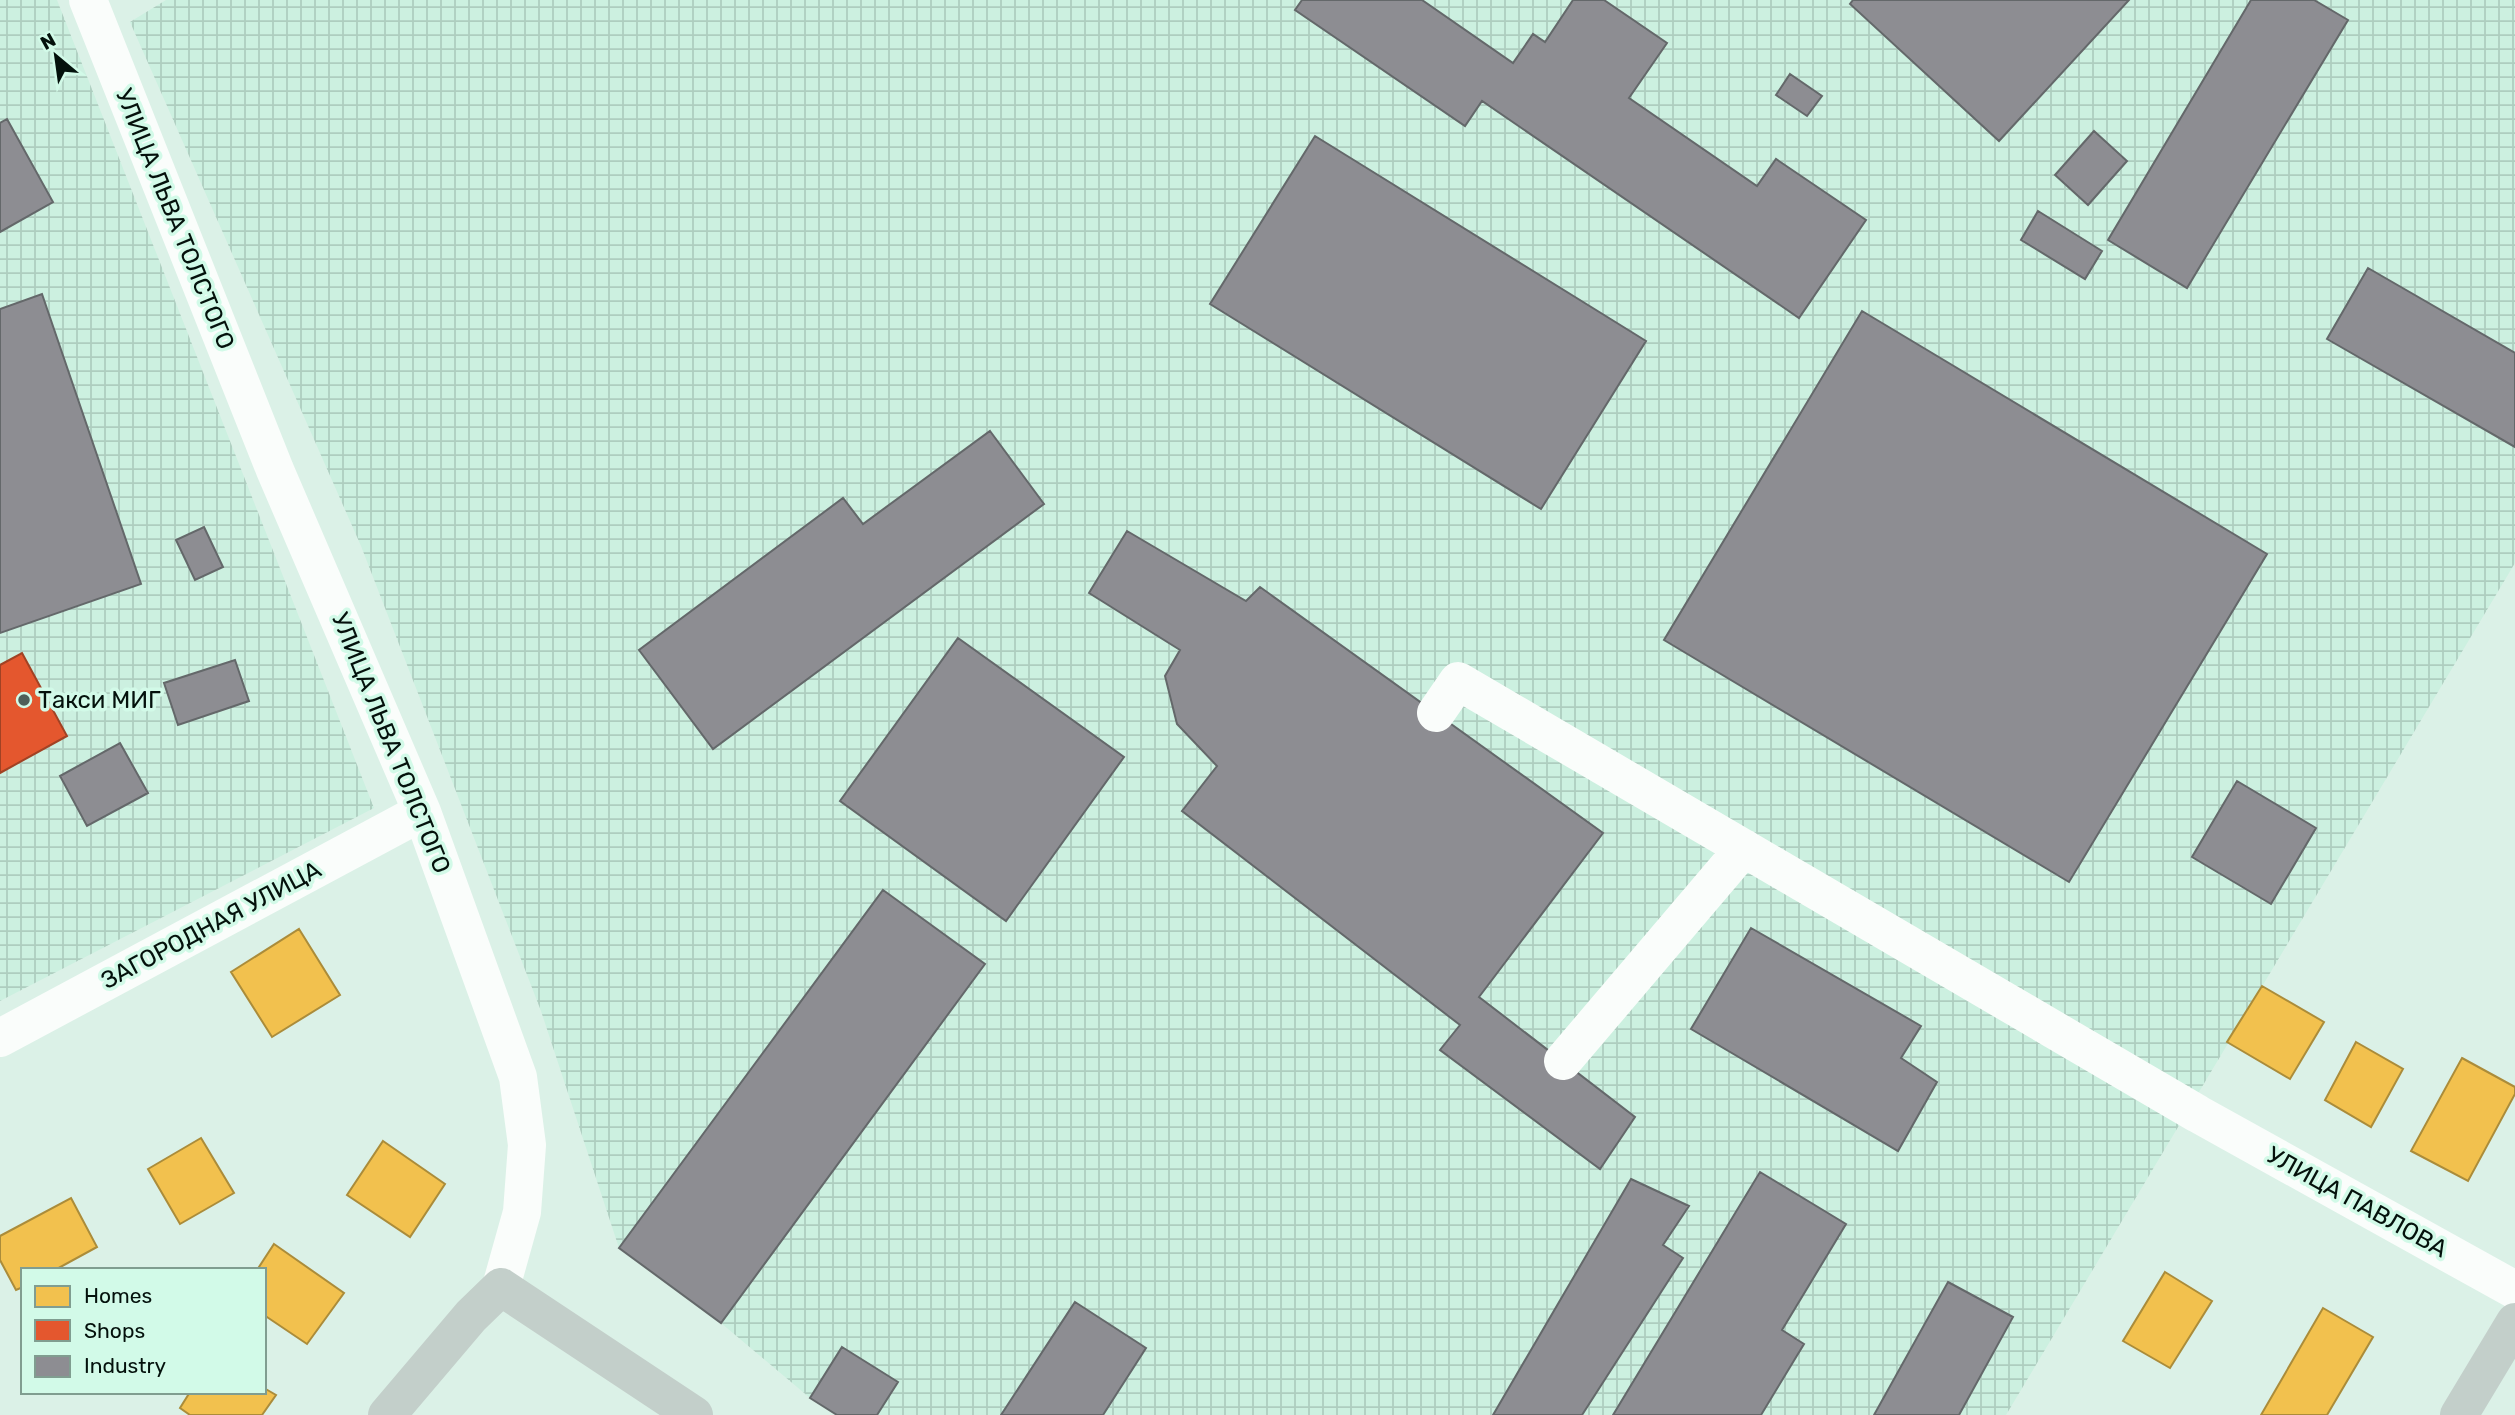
<svg xmlns="http://www.w3.org/2000/svg" width="2515" height="1415" font-family="Rubik,sans-serif">
  <style>
    .industrial { fill: url(#industrial-grid) }
    .homes { fill: #f2c14e; stroke: #ab8c3a; stroke-width: 2 }
    .shops { fill: #e4572e; stroke: #a14224; stroke-width: 2 }
    .industry { fill: #8d8d92; stroke: #64686a; stroke-width: 2 }
    .lines { fill: none; stroke-linecap: round; stroke-linejoin: round }
    .street { stroke: #fafdfb; stroke-width: 38 }
    .secondary { stroke: #c3cfca; stroke-width: 38 }
    .poi-dot { fill: #4f5f59; stroke: #d2fae8; stroke-width: 2.5 }
    .labels { text-anchor: middle; dominant-baseline: central; stroke-width: 7; stroke-linejoin: round; paint-order: stroke }
    .street-label { font-size: 24px; fill: #04110c; stroke: #d2fae8 }
    .poi-label { font-size: 24px; fill: #04110c; stroke: #d2fae8; text-anchor: start }
  </style>
  <defs>
    <pattern id="industrial-grid" width="8" height="8" patternUnits="userSpaceOnUse" patternTransform="scale(1.75)"><rect width="8" height="8" fill="#ccf0e0"/><path d="M0 4h8M4 0v8" fill="none" stroke="#aecdbf"/></pattern>
  </defs>
  <rect width="100%" height="100%" fill="#dbf1e7"/>
  <path class="industrial" d="M0,0h57l317,808 -374,193z
    M166,0h2349v563l-509,852h-1169l-27,-17 -89,-75 -102,-75 -78,-237 -180,-465 -231,-524z"/>
  <path class="homes" d="M299,929l41,66 -68,42 -41,-65z
    M2262,986l62,36 -34,57 -63,-37z
    M2356,1042l47,27 -32,58 -46,-27z
    M2462,1058l53,29v7l-47,87 -57,-30z
    M201,1138l33,55 -54,31 -32,-55z
    M383,1141l62,43 -35,53 -63,-42z
    M71,1198l26,49 -42,23h-32v17l-7,3 -16,-30v-24z
    M274,1244l70,49 -37,51 -43,-29v-45h-7z
    M2165,1272l47,29 -42,67 -47,-27z
    M2323,1308l50,29 -46,78h-66z
    M264,1388l12,7 -14,20h-72l-10,-7 10,-16h74z"/>
  <path class="shops" d="M22,653l45,83 -67,37v-108z"/>
  <path class="industry" d="M1302,0h120l91,63 20,-29 12,8 28,-42h31l63,43 -38,55 128,88 19,-27 90,61 -67,98 -317,-217 -17,25 -170,-116z
    M1853,0h276l-130,141 -149,-137z
    M2251,0h63l34,20 -161,268 -79,-48z
    M1790,74l32,22 -15,20 -31,-21z
    M7,119l46,83 -53,30v-109z
    M2094,131l33,30 -39,44 -33,-30z
    M1315,136l331,205 -105,168 -331,-205z
    M2038,211l64,40 -17,28 -64,-39z
    M2368,268l147,85v94l-188,-108z
    M42,294l99,290 -141,49v-324z
    M1862,311l405,243 -198,328 -405,-242z
    M990,431l54,73 -331,245 -74,-99 204,-152 20,26z
    M204,527l19,40 -28,13 -19,-40z
    M1127,531l119,70 14,-14 343,246 -124,164 156,120 -35,52 -160,-119 20,-25 -278,-214 35,-45 -40,-42 -12,-48 15,-26 -91,-57z
    M958,638l166,119 -118,164 -166,-120z
    M235,660l14,41 -71,24 -14,-42z
    M120,743l28,50 -61,33 -27,-50z
    M2237,781l79,47 -45,76 -79,-47z
    M883,890l102,74 -264,359 -102,-75z
    M1751,928l170,98 -20,32 36,24 -39,69 -207,-122z
    M1760,1172l86,52 -64,106 22,14 -43,71h-148z
    M1631,1179l58,27 -26,39 20,13 -101,157h-89z
    M1948,1282l65,35 -54,98h-85z
    M1075,1302l71,46 -43,67h-102z
    M842,1347l56,35 -21,33h-40l-27,-17z"/>
  <g class="lines">
    <path class="street" d="M88,0l187,470 147,342 96,265 9,68 -5,67 -21,75
      M1436,713l22,-32 740,433 317,176
      M0,1038l422,-226
      M1563,1061l181,-213"/>
    <path class="secondary" d="M387,1415l84,-99 30,-29 193,128
      M2459,1415l56,-93"/>
  </g>
  <circle class="poi-dot" cx="24" cy="700" r="7"/>
  <g class="labels">
    <g class="street-label">
      <text transform="translate(175 219) rotate(68)">УЛИЦА ЛЬВА ТОЛСТОГО</text>
      <text transform="translate(391 743) rotate(68)">УЛИЦА ЛЬВА ТОЛСТОГО</text>
      <text transform="translate(211 925) rotate(-28)">ЗАГОРОДНАЯ УЛИЦА</text>
      <text transform="translate(2357 1202) rotate(29)">УЛИЦА ПАВЛОВА</text>
    </g>
    <g class="poi-label">
      <text x="38" y="700">Такси МИГ</text>
    </g>
  </g>
  <rect x="21" y="1268" width="245" height="126" fill="#d2fae8" stroke="#809d90" stroke-width="2"/>
  <rect x="35" y="1286" width="35" height="21" fill="#f2c14e" stroke="#809d90" stroke-width="2"/>
  <text x="84" y="1303" font-size="21" fill="#04110c">Homes</text>
  <rect x="35" y="1320" width="35" height="21" fill="#e4572e" stroke="#809d90" stroke-width="2"/>
  <text x="84" y="1338" font-size="21" fill="#04110c">Shops</text>
  <rect x="35" y="1356" width="35" height="21" fill="#8d8d92" stroke="#809d90" stroke-width="2"/>
  <text x="84" y="1373" font-size="21" fill="#04110c">Industry</text>
  <g transform="translate(56 56) rotate(331)" stroke="#d2fae8" stroke-width="5" paint-order="stroke">
  <path d="M0-5L12 26L0 18L-12 26Z" fill="#04110c"/>
  <text y="-10" font-size="19" font-weight="bold" text-anchor="middle" fill="#04110c">N</text>
  </g>
</svg>
